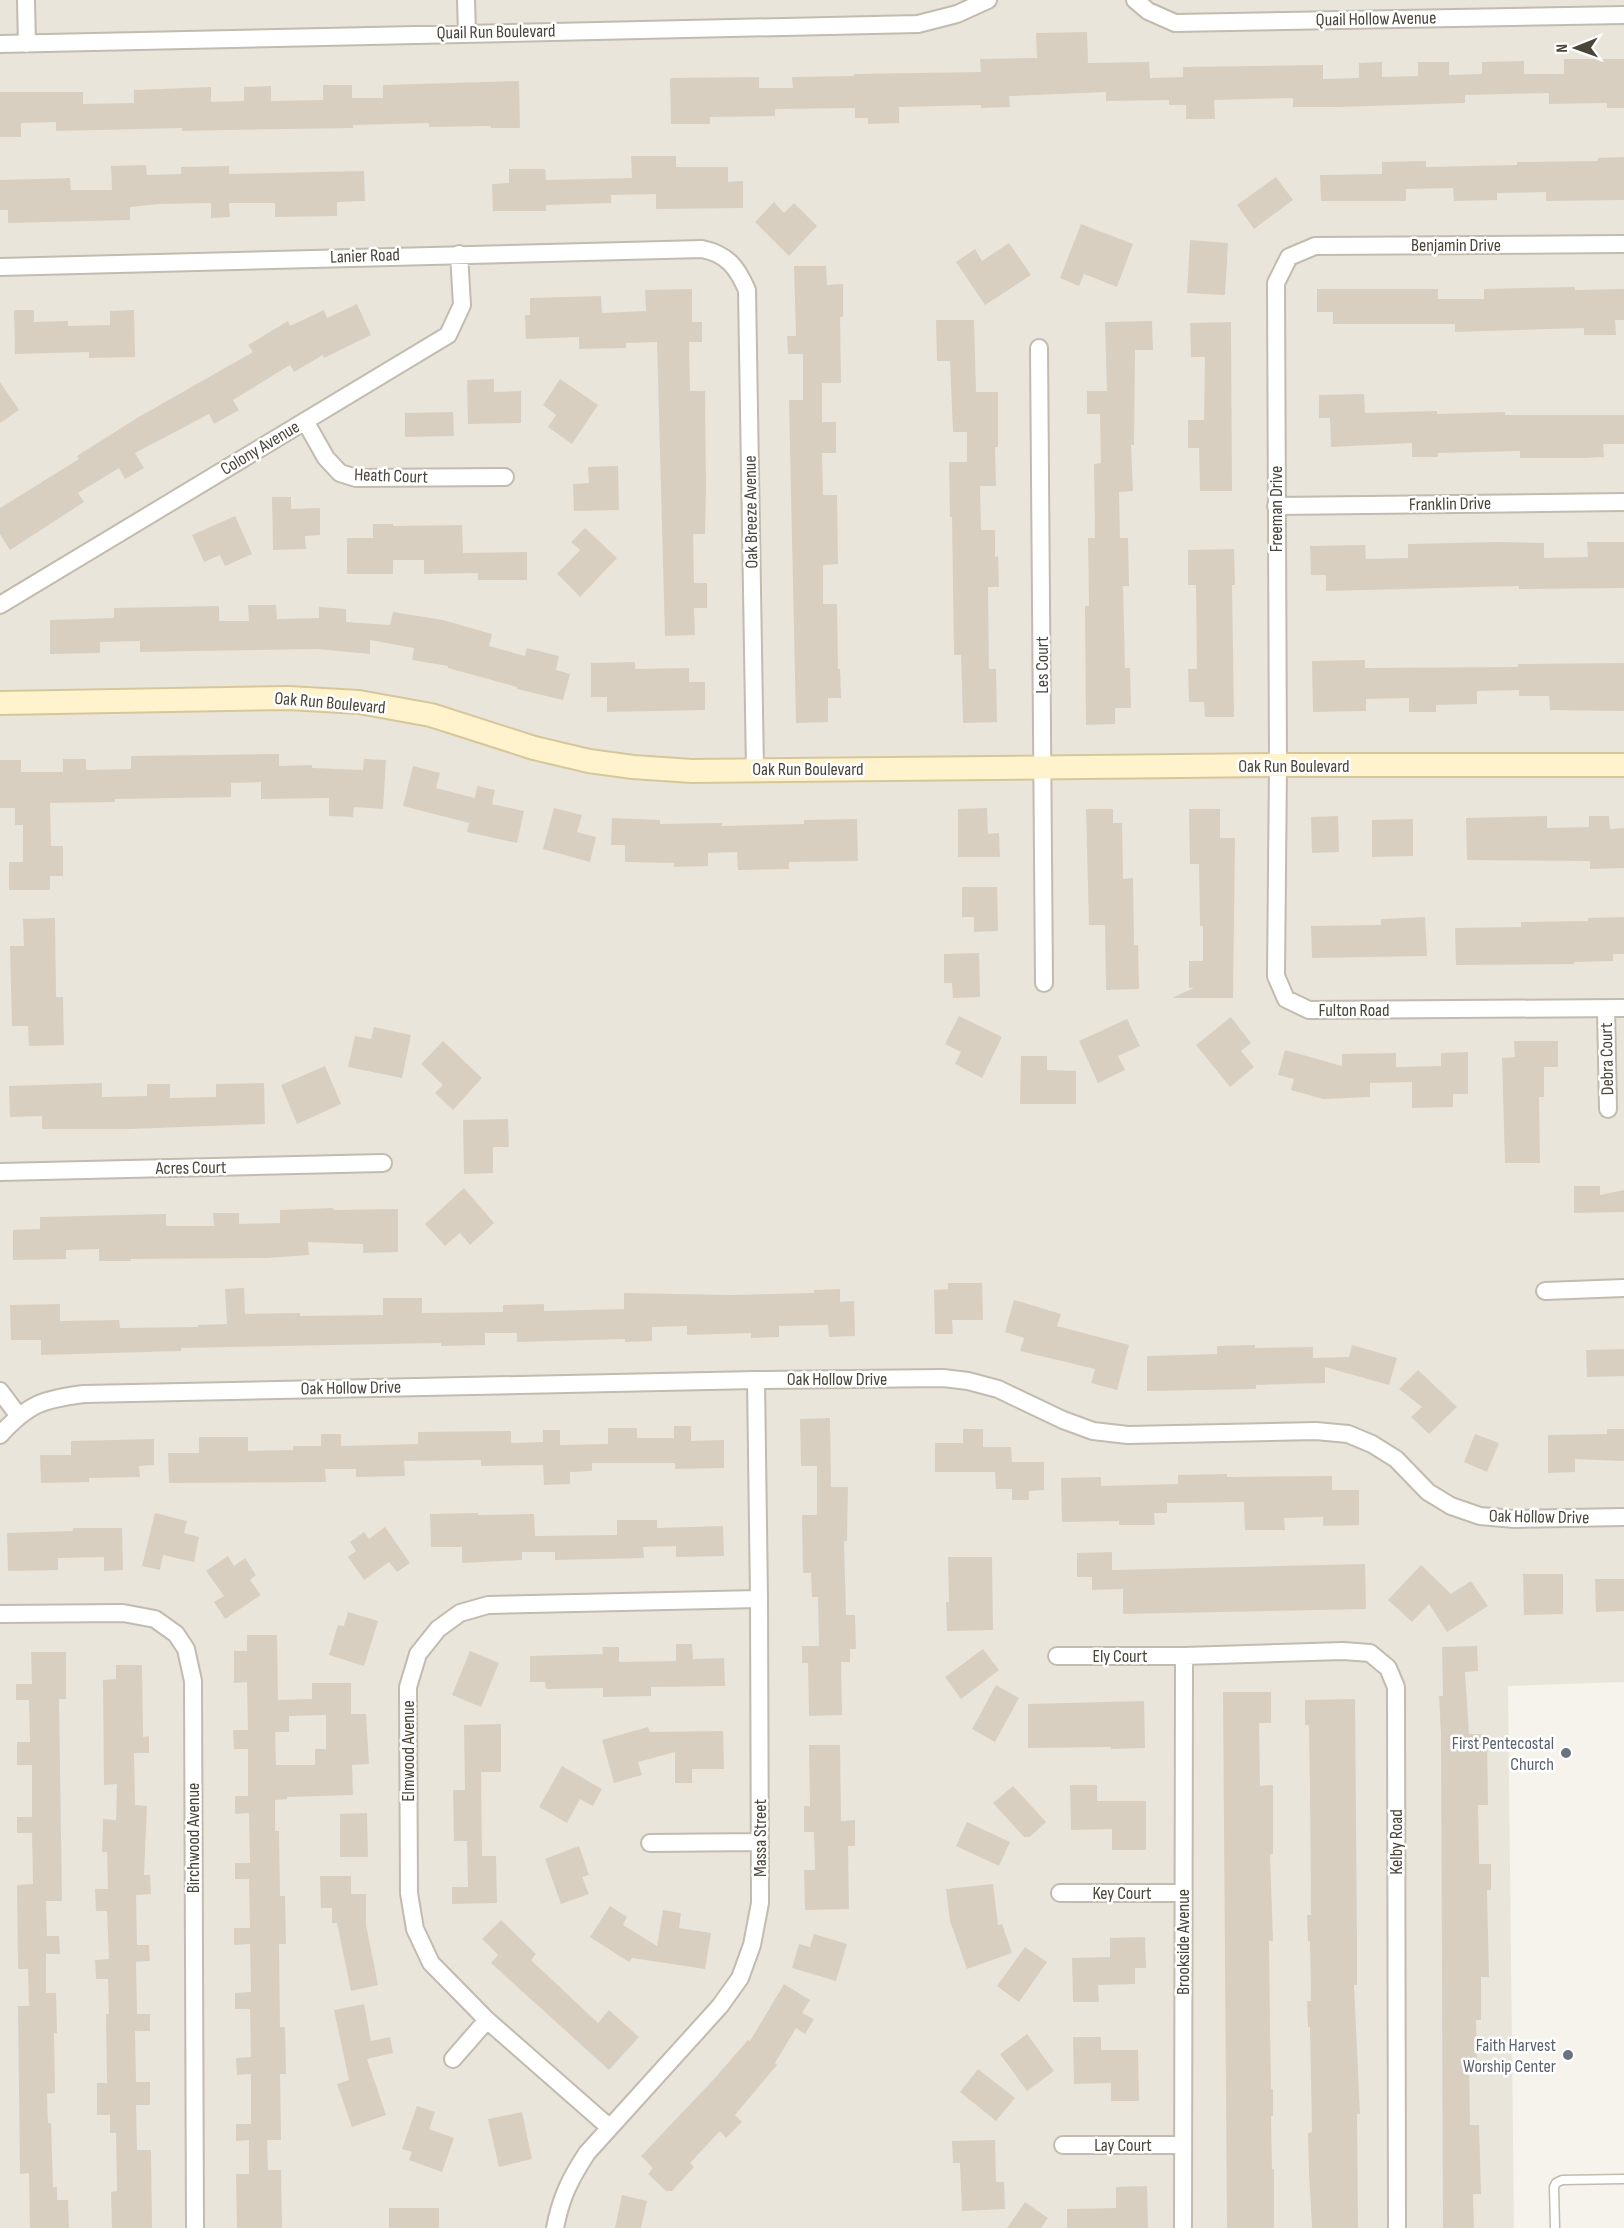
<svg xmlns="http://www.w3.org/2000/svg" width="1624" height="2228" font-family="'Sofia Sans Condensed',sans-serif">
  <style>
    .residential { fill: #eae5da }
    .building { fill: #d8cfc1; fill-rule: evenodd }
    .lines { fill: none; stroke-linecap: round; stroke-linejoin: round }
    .lane-casing { stroke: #c2bbae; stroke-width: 11 }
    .street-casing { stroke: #c2bbae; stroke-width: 20 }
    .secondary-casing { stroke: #d6c79b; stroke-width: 26 }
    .lane { stroke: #fff; stroke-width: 8 }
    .street { stroke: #fff; stroke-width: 16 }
    .secondary { stroke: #fff3cd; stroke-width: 22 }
    .worship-dot { fill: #6b7280; stroke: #fff; stroke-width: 2 }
    .labels { text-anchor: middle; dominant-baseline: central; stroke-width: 5; stroke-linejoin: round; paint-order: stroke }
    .street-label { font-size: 18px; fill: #4b4439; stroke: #fff }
    .worship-label { font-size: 18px; fill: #5b616d; stroke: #fff; text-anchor: end }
  </style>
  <rect width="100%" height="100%" fill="#f6f3ec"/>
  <path class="residential" d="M0,0h1624v1682l-116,4 6,542h-1514z"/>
  <path class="building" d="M1087,32l1,31 61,-1 1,16 33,-1v-10l140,-2v14l36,-1v-15l23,-1v15l36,-1v-14h31v13l33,-1v-12l42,-1v13h40v-15h60v49h-17v-5l-58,1v-11l-84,2v8l-127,4h-45v-9l-79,2 1,19h-29v-14h-17v-5l-63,1v-9l-97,4 1,11 -29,1v-3l-82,2v16l-31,1v-6h-13v-10l-80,1v7l-65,1v7h-39l-1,-46 89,-1v11h34l-1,-11 62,-1v-2l127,-2 -1,-13 57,-1 -1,-25z
    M519,81l1,47h-29v-2l-62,1v-4l-76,2v3l-126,2 -45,1v-3l-126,3v-9l-35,1v14h-21v-45h83v12l51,-1v-13l77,-3v15l33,-1v-14l27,-1v15l52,-1v-15h29v13h31v-13z
    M631,156h45v11h52v15l15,-1v27l-87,1v-15l-45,1v8l-65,2v6h-53l-1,-27 17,-1v-14h36l1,11 86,-2z
    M1624,157v43l-78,1v-9l-49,1v7l-43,1 -1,-13 -47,1v12h-85l-1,-26 62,-1v-12l44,-1v6l91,-2v-3l81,-1v-3z
    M146,165l1,10 34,-1v-7l48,-1v8l135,-3 1,30 -28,1v14l-62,1v-14h-46l1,14 -19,1v-15l-51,1 -30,3v13l-122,3v-13h-8v-30l70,-2 1,12h41l-1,-24z
    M1276,177l17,23 -39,29 -17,-24z
    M774,202l10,11 10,-10 23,23 -28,30 -34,-34z
    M1081,224l52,20 -16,43 -33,-13 -5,12 -19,-8z
    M1190,240l38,3 -3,52 -38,-2z
    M1009,243l22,32 -46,30 -29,-43 19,-13 7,12z
    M794,266h32l1,19 16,-1v33h-3l1,66h-19v39h14v31h-14l1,42h14l1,69 -15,1v39h14l1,65h2l1,29h-13v24l-32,1 -7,-323h14v-46h-15l-1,-18h9z
    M1575,287v3l49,-1v31h-9l1,15h-32v-7l-129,4v-8h-122v-12h-16v-23h121v10h46v-10z
    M692,289v33h10v20h-13l1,49h15l1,98 -1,45h-12l1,49h13v25h-13l1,27 -30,1 -8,-294 -31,1v5l-47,1v-12l-53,2 -1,-24h5v-17l71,-2 1,17 44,-2 -1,-21z
    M357,304l14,31 -47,23 -1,-3 -29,17 -4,-7 -57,35 6,10 -25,14 -5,-10 -74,39 9,15 -19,11 -6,-11 -41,25 6,9 -74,48 -10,-16v-26l79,-49 -2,-3 60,-38 116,-66 -5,-7 40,-24 2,5 34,-16 3,8z
    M14,310h20v12l34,-1v5l42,-1v-14l24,-1 1,47 -46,1v-6l-74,2z
    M936,320h38l2,72h22v55h-3l1,39h-16l1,44h14v27l3,-1 1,31h-11l1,82h7l1,53 -34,1 -2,-68h-7l-2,-138h-2l-1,-55h18v-30h-14l-3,-71h-13z
    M1152,321l1,29h-18l-1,95h-3l2,46 -14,1 1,46h8l1,48h-6l2,82h5l1,40h-16v16l-29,1 -1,-119h4l-1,-68h7l-1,-74 7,-1 -1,-49h-13v-23h20l-2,-69z
    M1231,322l1,169h-32l-1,-43h-11v-28h16l1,-63h-14l-1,-34z
    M494,379v13l27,-1v32l-53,1 -1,-44z
    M560,379l38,26 -26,39 -24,-17 8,-12 -13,-10z
    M0,382l19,28 -19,13z
    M1364,394l1,19 72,-2v3l68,-2v3h119v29h-21l1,13 -20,1h-64v-7l-82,2v4h-26v-14l-81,4 -1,-29h-11v-23z
    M453,412l1,24 -49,1v-24z
    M618,466l1,44 -45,1 -1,-27 16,-1 -1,-16z
    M272,497h19v12l29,-1v27l-15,1 1,13 -33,1z
    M235,516l17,38 -27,12 -5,-11 -16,7 -12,-27z
    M373,524h20v2l69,-1 1,28 64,-1v28h-49v-7l-54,1v-14h-31v14h-46v-36h26z
    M585,528l32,30 -37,39 -23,-23 23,-24 -9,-8z
    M1498,542l46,1v15l44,-1 -1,-15h37v46l-105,1v-3l-193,5v-16h-15l-1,-29 55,-1 1,14 42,-1v-14z
    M1234,549l1,36h-3l2,132h-29l-1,-15h-15l-1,-33h9l-1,-84h-8v-35z
    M248,605h28l1,14 42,-1v-11l27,2v13l44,3 3,-13 50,8 49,14 -3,12 36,10 2,-8 32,8 -3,14 14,4 -7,26 -46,-11v-2l-69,-19v-2l-36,-6 2,-12 -44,-8v14l-53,-5 -177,3v-11l-40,1v11l-50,1v-34l64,-2v-10l105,-2v15h30z
    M1365,660v8l153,-1v-3l106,-1v48l-74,-1 -1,-14h-30v-6l-42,1v13l-41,1v7h-27v-14l-43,1v12l-53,1 -1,-51z
    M635,662v7l54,-1v14h16v28l-98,2v-15h-16v-34z
    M279,754v12l33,-1v3l51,2 1,-11 22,1 -3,49 -29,-2 -1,10 -24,-1v-18l-68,1v-17l-30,1v14l-116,2v3l-65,1 1,43h12v30h-13v14h-41v-28h14v-37h-8v-17h-15v-48h21v12h42v-13h23v11l45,-1v-13z
    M413,766l27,7 -4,15 39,10 2,-12 18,4 -3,14 32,7 -7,32 -50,-11 2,-9 -66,-17z
    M554,808l28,7 -5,17 19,5 -6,25 -47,-13z
    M987,808l1,26 11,-1 1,24h-42v-48z
    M1086,809h27v14h9l1,56 10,-1 1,67h4l1,44 -33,1 -1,-65h-16z
    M1189,809h31v29h15l-2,160h-61l22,-10h-5v-27h14v-35h-3l-1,-62h-9z
    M1338,816l1,36 -27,1 -1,-36z
    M1547,816v12l42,-1v-11h20l1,13 14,-1v40l-34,1v-8l-123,-1 -1,-42z
    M612,818l48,2v4l62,-1v3l82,-2v-4l53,-1 1,42 -69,1v7l-51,1 -1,-18 -29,1v13l-34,1v-4l-49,-1v-17h-14z
    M1413,819v37l-41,1v-37z
    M962,887h35l1,44 -24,1v-15h-12z
    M1425,917l2,39 -115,2 -1,-32 70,-1v-6z
    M1624,917v37h-11v7l-39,1v2l-118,1 -1,-37 66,-1v-5l67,-1v-3z
    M55,918l1,79h7l1,48 -35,1 -1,-20h-16l-2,-80h14l-1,-27z
    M979,953l1,44 -27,1 -1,-15h-8v-29z
    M959,1016l43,21 -20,41 -27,-14 6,-12 -16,-8z
    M1231,1017l20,26 -10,8 13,16 -24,20 -34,-42z
    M1127,1019l13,27 -22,10 7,14 -27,13 -19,-42z
    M374,1027l37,8 -9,43 -54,-11 7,-31 16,3z
    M443,1041l39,37 -29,32 -18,-17 8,-8 -22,-21z
    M1514,1041h44v26h-14v30h-5l1,66h-35l-3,-105 13,-1z
    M1285,1050l57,16v-12l54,-1v14l45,-1v-13l27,-1v42h-15v13l-41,1v-26l-42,1v14l-47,2 -32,-9 3,-11 -16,-4z
    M1021,1056h26v14l29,1v33h-56z
    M325,1066l16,38 -44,20 -16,-39z
    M102,1083v14l45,-1v-12h23v14l46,-1v-13l48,-1 1,41 -135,5h-88v-13l-32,1 -1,-31z
    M508,1119l1,28h-16v26l-29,1 -1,-54z
    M1574,1186h26v9l24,-5v22l-50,1z
    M464,1188l30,35 -24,22 -10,-12 -15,13 -20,-22z
    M333,1208l1,2 64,-1v43l-35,1v-9l-55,-2 1,13 -42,3 -136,1v2h-32v-12l-33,1v9l-53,1v-30l27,-1v-12l126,-3v12h48l-1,-13h26v11l41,-1v-13z
    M948,1283h34l1,37h-31l1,14h-18l-1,-44 14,-1z
    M244,1288l1,26 55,-1v3l83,-1v-17h39v15l81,-1v-7l41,-1v7l80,-2v-16l107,2 83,-2v-3l26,-1v13l14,-1 1,35 -26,1 -1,-12 -49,1v11l-28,1v-5l-64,2v-9l-35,1v14l-27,1v-3l-108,3v-9h-32v12l-44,1v-3l-260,5v3l-140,4v-15h-30l-1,-35 50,-1v17l59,-1 1,8 78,-1v-2l29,-1 -2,-35z
    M1014,1300l47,14 -4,12 72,19 -12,45 -26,-7 4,-14 -75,-18 4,-13 -19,-6z
    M1255,1345v3l58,-1v11l36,-1 3,-12 45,13 -8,27 -64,-18v16l-69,2v4l-109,2v-35l70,-2v-8z
    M1624,1349v27l-37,1 -1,-27z
    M1418,1370l39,37 -28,27 -18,-17 11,-10 -23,-18z
    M830,1418l1,69h17l-1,54h-3l2,74h9l1,34h-6v13h-9l1,53 -33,1 -1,-53h-6v-17h17l-1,-49h-6l-1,-24h-8l-1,-58h15v-49h-16l-1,-47z
    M674,1426h17v15l33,-1v28l-49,1v-6h-83v8l-22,1v12l-26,1 -1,-20 -62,1v-6l-77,1 1,15 -49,1v-8h-31l1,13 -157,1 -1,-30h31v-16h49v14l45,-1v-4h28v-12h20v12l77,-2v-12l93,-1v12l32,-1v-12h17v15l48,-1v-16h29v10h37z
    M963,1429h20v18h28l1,15h32v28l-15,1v9h-17v-11h-16l-1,-17h-60v-29h28z
    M1607,1429h17v32l-49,-2v13l-27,1v-38l59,-1z
    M1475,1434l24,9 -12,29 -23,-10z
    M154,1439v26l-15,1 1,11 -51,1v4l-48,1 -1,-28h31v-14z
    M1227,1474v3l105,-1v14h27v35l-36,1v-9l-39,1 1,12h-40l-1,-28 -77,1v10h-13l1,12h-36v-4l-57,1 -1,-44 40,-1v9l77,-2v-9z
    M155,1513l32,8 -3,12 15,4 -5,25 -31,-7 -3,15 -18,-4z
    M478,1513v2l56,-1 1,22 82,-1v-15h40v8l66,-2 1,30 -48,1v-11l-33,1 1,11 -89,2v-8h-33v8l-60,3v-16h-31l-1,-33z
    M385,1527l25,36 -13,9 -8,-10 -25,18 -16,-23 8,-6 -6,-9 14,-10 5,7z
    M73,1528h49l1,42 -19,1v-14l-46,1v12l-50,1 -1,-38 66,-2z
    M1112,1552v18l253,-6 1,45 -243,5v-25l-31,1v-13h-15v-24z
    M228,1556l6,10 11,-8 11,17 -6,5 11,15 -36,24 -11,-17 10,-6 -18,-25z
    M948,1557h44l1,73 -46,1 -1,-29h3z
    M1421,1565l30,29 20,-13 17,25 -41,26 -18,-28 -17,18 -24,-22z
    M1523,1574h40v40l-39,1z
    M1595,1579h29v32l-28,1z
    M348,1612l30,9 -14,45 -35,-11 9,-30 6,1z
    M247,1635h30l1,65 34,-1v-16h39v31h15l3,50 -17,1 1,30 -66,2v2l-12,1v31h4l1,65h5l1,48h-7l1,83h5l1,47h-6l1,66h-14l1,30h13l1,58h-45l-1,-54h13v-34l-13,1v-17h15v-50l-14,1 -1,-17 15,-1 -1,-48h-15v-16l16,-1 -1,-48 -16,1v-17h16l-1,-49h-14v-16h15l-1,-50 -14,1v-18h13v-47h-14l-1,-19h15l-1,-48 -13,1v-32h13zM326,1715v34h-11v16h-39l-1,-33h14v-16z
    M676,1644h16l1,15 31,-1 1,28 -74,1v9l-48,1v-9l-57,1 -1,-7h-15v-26l73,-2 -1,-7h17v15l57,-1z
    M1477,1646l1,25 -13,1 4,62h18l1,71h-10l1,59h12v26h-4l2,87h-8v43h-5l1,44h-8l1,61h9l2,69h-8l1,34h-31l-2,-494 -2,-38h4l-1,-49z
    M983,1649l16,21 -38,29 -16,-22z
    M470,1651l29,12 -18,44 -29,-12z
    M31,1652h35v47h-7l3,202h-16l1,35h12l1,18h-14v39h10l1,40h-3l1,60 -8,1 1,29h3l2,64h4v13h11l1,28h-39l-1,-55 -9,1 -2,-168h11l-1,-37h-10l-1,-84 16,-1 -1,-51h-15v-16h15v-52h-15v-23h13l-1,-42h-13v-16h16z
    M116,1665h26l1,72 6,-1v17h-15l1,52 12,1 -3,69h6l1,19 -15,1 1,50h12l1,16 -14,1 1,52h13v17h-15l1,51h14v23h-14l1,45h14l1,78h-40l-1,-36 6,-1 -1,-58h-6v-18h-13v-32h10l-1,-69h3l-1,-35h-12l-1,-19 14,-1 -2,-48h-11l-1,-22h13l-1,-37h-5l1,-33 13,1 1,-36 -13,1 -1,-105 13,-1z
    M996,1685l23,13 -24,44 -23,-13z
    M1223,1692h48v31h-12l1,63 13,-1v69h-3l3,87h-4l1,88 1,60h2v27h-2l1,53h2v59h-47z
    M1355,1699l2,241v45h-3l6,129h-3l1,114h-46l-3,-56 -1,-39 4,-1 -2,-105h-2l-1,-26h4l-1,-60h-2l-1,-26h4l-1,-127 -1,-63h-4v-25z
    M1144,1701l1,47 -34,1v-2l-83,1v-44z
    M501,1724v48h-20l1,84h14l1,47 -45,1v-17h16l-1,-46h-13l-1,-51h12l-1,-65z
    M648,1727l2,5 73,-1 1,38h-32v14h-17v-31l-37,10 4,13 -28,8 -12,-43z
    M809,1745h31l1,76 14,-1v26h-7l1,63 -44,1 -1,-40h11l-1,-38h-10v-26h6z
    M562,1766l40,23 -9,17 -13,-7 -13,24 -28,-16z
    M1070,1785h27v16h49v49h-34v-21l-41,1z
    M1013,1786l33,36 -16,15h-6l-31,-34z
    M367,1813l1,44h-28v-43z
    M967,1822l43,20 -11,24 -43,-20z
    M579,1846l10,29 -7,2 7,17 -28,10 -16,-45z
    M320,1876h31v18h15v31l12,60 -27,6 -14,-68h-5v-15h-11z
    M993,1884l5,41 4,-1 10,29 -45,16 -17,-48 -4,-32z
    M610,1906l17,11 -4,8 34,21 6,-36 18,3 -2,15 32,5 -6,36 -73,-11 -3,4 -39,-25z
    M501,1920l35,34 -5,6 67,63 11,-13 30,27 -30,33 -118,-107 7,-8 -16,-16z
    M814,1934l33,10 -11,37 -44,-13 7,-24 11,3z
    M1145,1937l1,31h-11v16l-37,1 1,17h-26l-1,-44 38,-1v-19z
    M1025,1947l22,15 -28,40 -22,-16z
    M784,1984l26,16 -8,13 12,6 -9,15 -9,-6 -21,35 2,2 -42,50 7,7 -16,16 -6,-7 -30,32 4,4 -22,24h-6l-18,-17 5,-6 -12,-12 73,-77 34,-39 2,1z
    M364,2004l7,37 19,-4 3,16 -26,6 19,56 -34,12 -15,-43 12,-4 -15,-70z
    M1027,2034l27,37 -27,20 -27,-37z
    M1073,2037h28v13h37l1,51h-28v-18l-37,1z
    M978,2069l37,29 -19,23 -36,-29z
    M417,2106l18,6 -6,17 25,9 -12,34 -33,-12 3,-8 -10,-3z
    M522,2112l10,47 -33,8 -11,-48z
    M995,2140l1,42h8l1,27 -43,2 -2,-48h-7l-1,-22z
    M1147,2186l1,42h-81v-19l49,-1v-21z
    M622,2195l25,6 -6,27h-26z
    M1025,2202l23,16 -7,10h-34z
    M389,2208h50v20h-50z"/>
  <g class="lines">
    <g class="lane-casing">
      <path id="lane" d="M1555,2228l-1,-41 2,-4 6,-3 62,-1"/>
    </g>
    <g class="street-casing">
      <path id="street" d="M26,0l1,44
        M466,0l1,32
        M1135,0l13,11 27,12 449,-8
        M0,44l918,-20 39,-10 31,-14
        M1624,244l-309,2 -26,11 -13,26 2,482 -2,211 10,23 23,11 315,-2
        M0,267l702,-18c25,5 35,18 45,41l8,480
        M1039,348l5,635
        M305,421l21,37 14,15 16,5 149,-1
        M1276,506l348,-4
        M0,605l448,-270 14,-30 -3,-51
        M1606,1009l2,100
        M0,1172l383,-9
        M1545,1291l79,-3
        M0,1391l18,24
        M0,1435c28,-31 43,-36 84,-41l672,-14 187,-2 25,3 30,8 65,31 30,11 35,4 188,-4 32,3 24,10 24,15 32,33 23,14 29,10 34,3 110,-2
        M0,1614l123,-1 32,6 21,15 10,15 7,32 2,547
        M1057,1656h127l159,-5 27,2 18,15 8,19 1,541
        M650,1843l110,-1
        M1060,1893h123
        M453,2059l34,-39
        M609,2127l-122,-107 -56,-57 -16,-34 -6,-36 -1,-206 10,-33 20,-25 22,-16 28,-8 271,-6
        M1063,2145h119
        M555,2228c6,-31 15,-49 32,-75l133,-147 20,-28 12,-33 8,-42 -1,-304 -3,-219
        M1183,2228l1,-572"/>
    </g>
    <g class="secondary-casing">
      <path id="secondary" d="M0,703l288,-5 71,4 72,13 103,33 55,13 44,6 59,4 586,-6h346"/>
    </g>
    <use href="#lane" class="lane"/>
    <use href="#street" class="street"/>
    <use href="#secondary" class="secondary"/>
  </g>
  <g class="worship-dot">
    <circle cx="1566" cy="1753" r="6"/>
    <circle cx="1568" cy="2055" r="6"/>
  </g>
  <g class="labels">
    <g class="street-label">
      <text transform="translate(1376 19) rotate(-1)">Quail Hollow Avenue</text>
      <text transform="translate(496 32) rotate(-1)">Quail Run Boulevard</text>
      <text x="1456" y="245">Benjamin Drive</text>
      <text transform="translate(365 256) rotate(-2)">Lanier Road</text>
      <text transform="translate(260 448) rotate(-31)">Colony Avenue</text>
      <text transform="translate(391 476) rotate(2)">Heath Court</text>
      <text transform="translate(1450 504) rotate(-1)">Franklin Drive</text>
      <text transform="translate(1276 509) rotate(-90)">Freeman Drive</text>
      <text transform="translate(751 512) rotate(-91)">Oak Breeze Avenue</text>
      <text transform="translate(1042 665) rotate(-90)">Les Court</text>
      <text transform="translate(330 703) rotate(5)">Oak Run Boulevard</text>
      <text x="1294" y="766">Oak Run Boulevard</text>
      <text x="808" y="769">Oak Run Boulevard</text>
      <text x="1354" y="1010">Fulton Road</text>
      <text transform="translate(1607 1059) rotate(-91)">Debra Court</text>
      <text transform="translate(191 1168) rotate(-1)">Acres Court</text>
      <text x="837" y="1379">Oak Hollow Drive</text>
      <text transform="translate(351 1388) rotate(-1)">Oak Hollow Drive</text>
      <text transform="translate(1539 1517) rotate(1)">Oak Hollow Drive</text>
      <text x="1120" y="1656">Ely Court</text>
      <text transform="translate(408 1751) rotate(-90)">Elmwood Avenue</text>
      <text transform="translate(193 1838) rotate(-90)">Birchwood Avenue</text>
      <text transform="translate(760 1838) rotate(-90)">Massa Street</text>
      <text transform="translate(1396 1842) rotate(-90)">Kelby Road</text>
      <text x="1122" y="1893">Key Court</text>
      <text transform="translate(1183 1942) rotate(-90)">Brookside Avenue</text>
      <text x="1123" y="2145">Lay Court</text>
    </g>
    <g class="worship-label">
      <text x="1554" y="1743">First Pentecostal<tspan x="1554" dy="21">Church</tspan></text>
      <text x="1556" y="2045">Faith Harvest<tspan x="1556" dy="21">Worship Center</tspan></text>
    </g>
  </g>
  <g transform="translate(1576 48) rotate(269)" stroke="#ffffff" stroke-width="4.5" paint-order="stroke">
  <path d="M0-4.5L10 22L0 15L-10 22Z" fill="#4b4439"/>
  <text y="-9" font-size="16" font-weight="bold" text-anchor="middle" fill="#4b4439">N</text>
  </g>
</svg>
